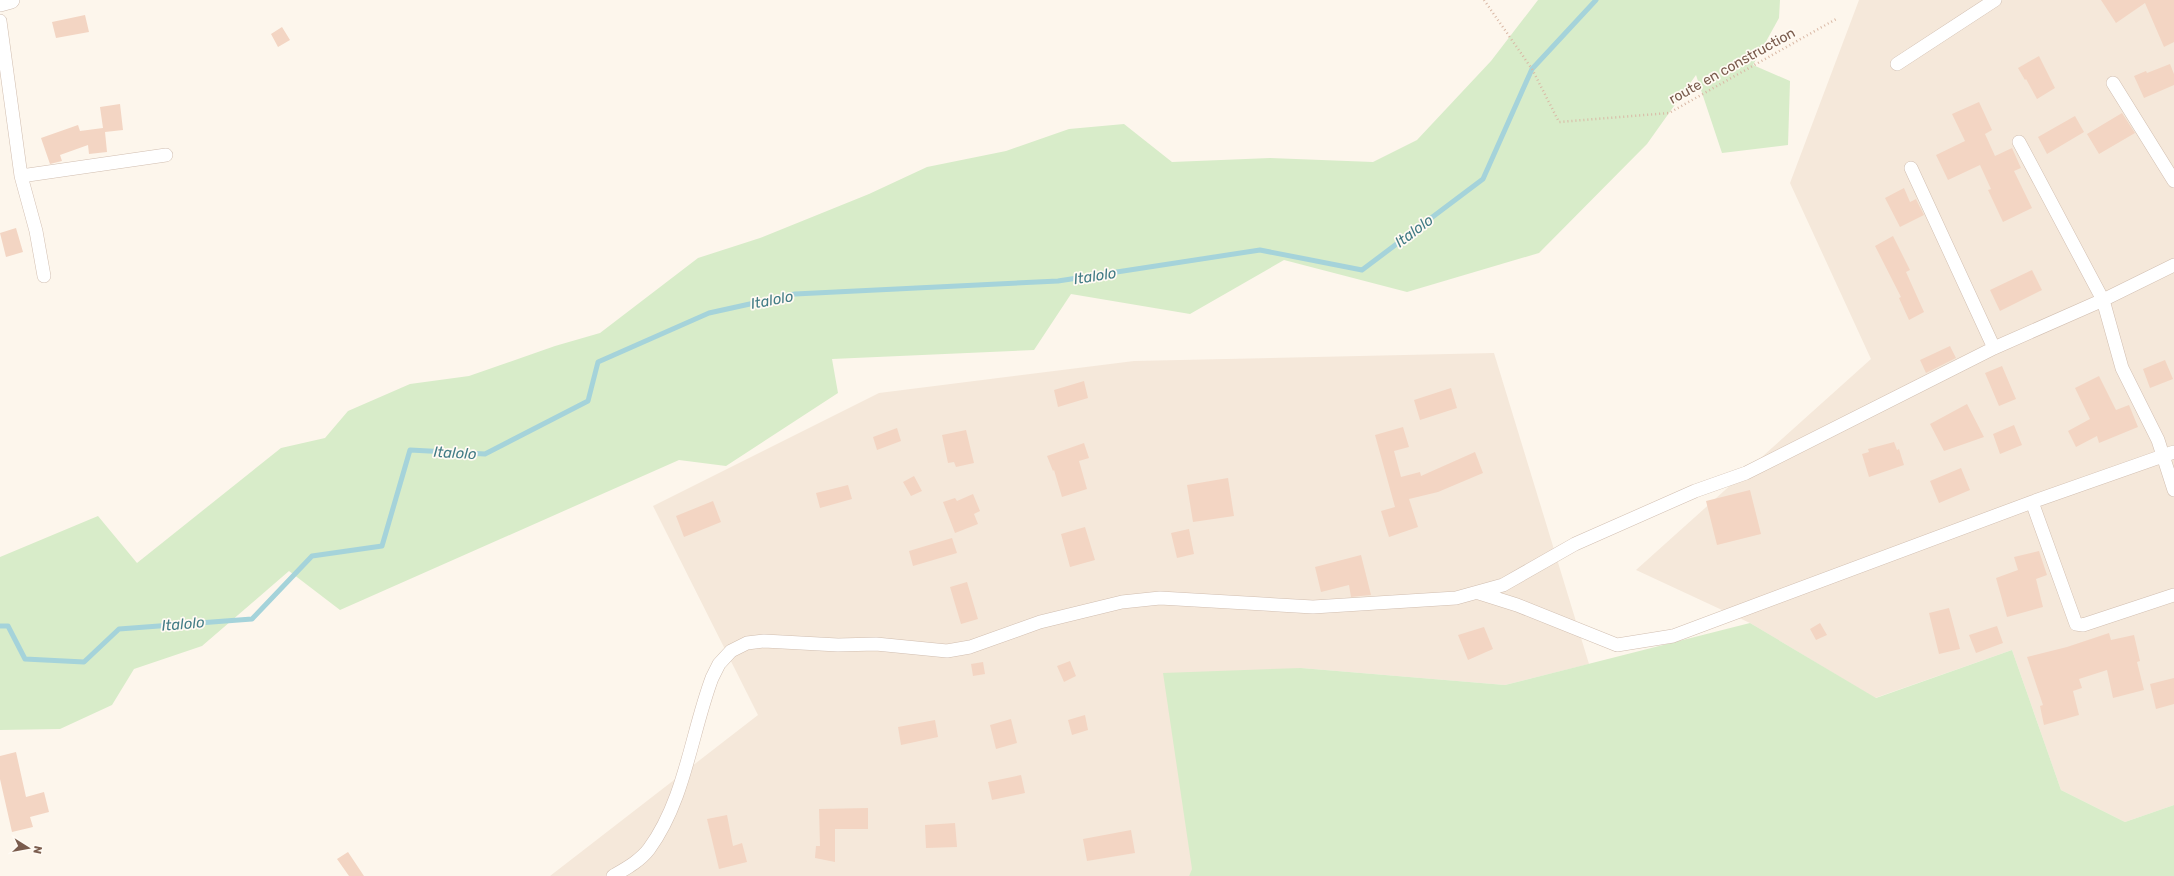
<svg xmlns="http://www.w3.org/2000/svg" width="2174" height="876" font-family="Rubik,sans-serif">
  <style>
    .residential { fill: #f5e8da }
    .green { fill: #d8ecc9 }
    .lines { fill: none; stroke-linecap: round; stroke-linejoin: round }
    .stream { stroke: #a5d3da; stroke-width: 5 }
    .building { fill: #f3d5c3 }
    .minor-casing { stroke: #d1beb0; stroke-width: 14 }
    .tertiary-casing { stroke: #d1beb0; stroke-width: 18 }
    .path { stroke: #d9b8a5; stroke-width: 2.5; stroke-dasharray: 1 3; stroke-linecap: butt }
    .minor { stroke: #fff; stroke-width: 13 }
    .tertiary { stroke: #fff; stroke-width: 17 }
    .labels { text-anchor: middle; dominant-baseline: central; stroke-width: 3.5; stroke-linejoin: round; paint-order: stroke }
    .street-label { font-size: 14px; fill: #7a5c4d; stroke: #fffaf3 }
    .water-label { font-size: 15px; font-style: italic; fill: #437c86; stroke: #fffaf3 }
  </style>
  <rect width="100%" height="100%" fill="#fdf6ec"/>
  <path class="residential" d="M1859,0h315v805l-49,17 -64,-32 -49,-140 -137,48 -125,-75 -114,-53 235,-211 -81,-176z
    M1494,353l95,311 -84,21 -204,-17 -112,208h-639l208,-161 -105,-209 226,-113 255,-32z"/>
  <path class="green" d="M1538,0h242l-1,18 -26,47 37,16 -2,64 -66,8 -26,-78 -49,69 -108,109 -132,39 -123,-32 -94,54 -119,-20 -37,56 -202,9 6,34 -112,73 -47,-6 -339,150 -51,-39 -87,75 -68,23 -22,36 -52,24 -60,1v-173l98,-41 39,47 144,-115 44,-10 23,-27 62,-27 59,-8 86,-30 45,-13 98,-75 62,-20 109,-44 58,-27 79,-16 63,-22 55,-5 48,38 98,-4 103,4 44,-22 74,-79z
    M1750,623l126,75 136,-48 49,140 64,32 49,-17v71h-985l3,-7 -29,-196 138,-5 204,17z"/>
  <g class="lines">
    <path class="stream" d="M0,626h8l17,33 59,3 35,-33 133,-10 60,-63 70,-10 28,-96 75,4 103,-53 10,-39 111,-49 86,-19 263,-13 202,-31 102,20 121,-91 49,-110 64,-69"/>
  </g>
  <path class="building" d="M2101,0h73v42l-10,5 -19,-44 -29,20z
    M85,15l4,17 -33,6 -4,-16z
    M282,27l8,13 -12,7 -7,-13z
    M2039,56l16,32 -18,11 -11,-20 -1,1 -7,-12z
    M2170,64l4,10v11l-30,13 -10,-22 12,-5 1,2z
    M1979,102l13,28 -7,4 10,22 17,-8 9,20 -7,3 18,37 -29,14 -15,-32 3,-1 -11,-24 -32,15 -12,-25 29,-14 -13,-27z
    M120,104l3,26 -18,2 2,20 -18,2 -1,-9 -28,10 2,6 -12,3 -9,-26 37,-13 2,6 23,-3 -3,-21z
    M2122,113l13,20 -36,21 -12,-20z
    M2075,116l9,16 -37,22 -9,-17z
    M1904,188l6,14 6,-3 8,16 -24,12 -15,-29z
    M16,228l7,24 -17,5 -6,-24z
    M1893,236l17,34 -4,2 18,40 -15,8 -10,-22 2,-1 -26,-51z
    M2032,270l10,20 -42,21 -10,-21z
    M1950,346l6,12 -30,15 -6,-13z
    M2165,360l8,19 -23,9 -7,-19z
    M2002,366l14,33 -17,7 -14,-33z
    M2099,376l17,34 13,-5 9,22 -39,16 -2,-7 -21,11 -8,-16 22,-12 -15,-31z
    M1084,381l4,17 -30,9 -4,-17z
    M1451,388l6,20 -37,12 -6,-20z
    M1967,404l17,33 -40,14 -14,-27z
    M2014,425l8,20 -22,9 -7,-20z
    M1403,427l6,20 -15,4 7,26 19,-5 1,4 54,-24 8,21 -45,19 -29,7 9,28 -29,10 -8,-26 14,-4 -20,-72z
    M897,428l4,13 -24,9 -4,-13z
    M966,430l8,33 -18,4 -2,-5 -6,1 -6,-28z
    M1894,442l3,8 2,-1 5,16 -35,12 -7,-23 7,-2 -1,-3z
    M1084,443l5,15 -10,3 8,28 -25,8 -8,-27 -1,1 -6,-15z
    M1961,468l9,22 -31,13 -9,-22z
    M914,476l8,15 -11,5 -8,-14z
    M1228,478l6,38 -41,6 -6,-37z
    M848,485l4,14 -32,9 -4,-15z
    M1750,490l11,44 -44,11 -11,-44z
    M973,494l7,17 -6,3 4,10 -23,9 -12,-31 12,-4 2,3z
    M713,501l8,21 -37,15 -8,-21z
    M1085,527l10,33 -25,7 -9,-33z
    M1189,529l5,25 -17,4 -6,-25z
    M952,538l5,15 -44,13 -4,-15z
    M2039,551l8,24 -11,4 7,28 -36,10 -11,-39 22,-8 -4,-13z
    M1361,555l10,40 -20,2 -2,-12 -28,7 -6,-25z
    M967,582l11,37 -17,5 -11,-37z
    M1949,608l11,41 -21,5 -10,-41z
    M1820,623l7,12 -11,5 -6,-11z
    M1997,626l6,17 -27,10 -7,-18z
    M1484,627l9,22 -25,11 -10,-25z
    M2109,633l2,7 23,-5 6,26 -3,1 7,28 -31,8 -6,-28 -28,9 3,9 -9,3 6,24 -35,10 -4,-19 3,-1 -16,-48 40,-10z
    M1070,661l6,15 -12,6 -7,-16z
    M983,662l2,12 -12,2 -2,-12z
    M2174,678v26l-18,5 -6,-25z
    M1085,715l3,15 -16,5 -4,-15z
    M1011,719l6,24 -21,6 -6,-24z
    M935,720l3,17 -37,8 -3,-18z
    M16,752l10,45 18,-5 5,20 -19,5 3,10 -21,5 -12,-53v-23z
    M1021,775l4,18 -33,7 -4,-18z
    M868,808v21h-33v33l-20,-4 1,-12h4l-1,-37z
    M727,815l6,31 9,-3 5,19 -28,7 -12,-50z
    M955,823l2,24 -31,1 -1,-23z
    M1131,830l4,23 -48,8 -4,-22z
    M348,852l16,24h-15l-12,-17z"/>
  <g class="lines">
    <g class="minor-casing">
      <path id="minor" d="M0,21l21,155 15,55 8,45
        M1897,64l98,-64
        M2113,83l61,98
        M2019,142l84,158 19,68 36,72 16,50
        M1911,168l83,180
        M21,176l145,-21
        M2032,502l44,122 7,1 91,-30
        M1479,593l38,12 100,40 56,-9 359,-134 142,-50
        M613,876c12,-7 27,-15 36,-27 36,-49 42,-115 63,-171l7,-14 12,-13 16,-8 17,-2 74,4 38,-1 71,7 23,-4 70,-25 82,-20 38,-4 153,9 143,-9 47,-13 72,-41 120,-53 51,-18 248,-125 109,-48 71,-35"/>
    </g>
    <g class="tertiary-casing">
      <path id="tertiary" d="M0,3l11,-3"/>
    </g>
    <path class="path" d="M1484,0l48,69 27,53 110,-9 169,-95"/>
    <use href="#minor" class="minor"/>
    <use href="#tertiary" class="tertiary"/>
  </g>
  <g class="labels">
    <g class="street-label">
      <text transform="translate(1732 66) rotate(-29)">route en construction</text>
    </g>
    <g class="water-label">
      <text transform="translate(1414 231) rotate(-37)">Italolo</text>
      <text transform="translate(1095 276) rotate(-9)">Italolo</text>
      <text transform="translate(772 300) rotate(-11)">Italolo</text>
      <text transform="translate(455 453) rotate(3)">Italolo</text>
      <text transform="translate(183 624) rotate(-5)">Italolo</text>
    </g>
  </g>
  <g transform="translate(28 848) rotate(101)" stroke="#fffaf3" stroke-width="3" paint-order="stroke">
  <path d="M0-3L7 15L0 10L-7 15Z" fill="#7a5c4d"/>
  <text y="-6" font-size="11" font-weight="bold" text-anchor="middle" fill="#7a5c4d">N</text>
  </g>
</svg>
